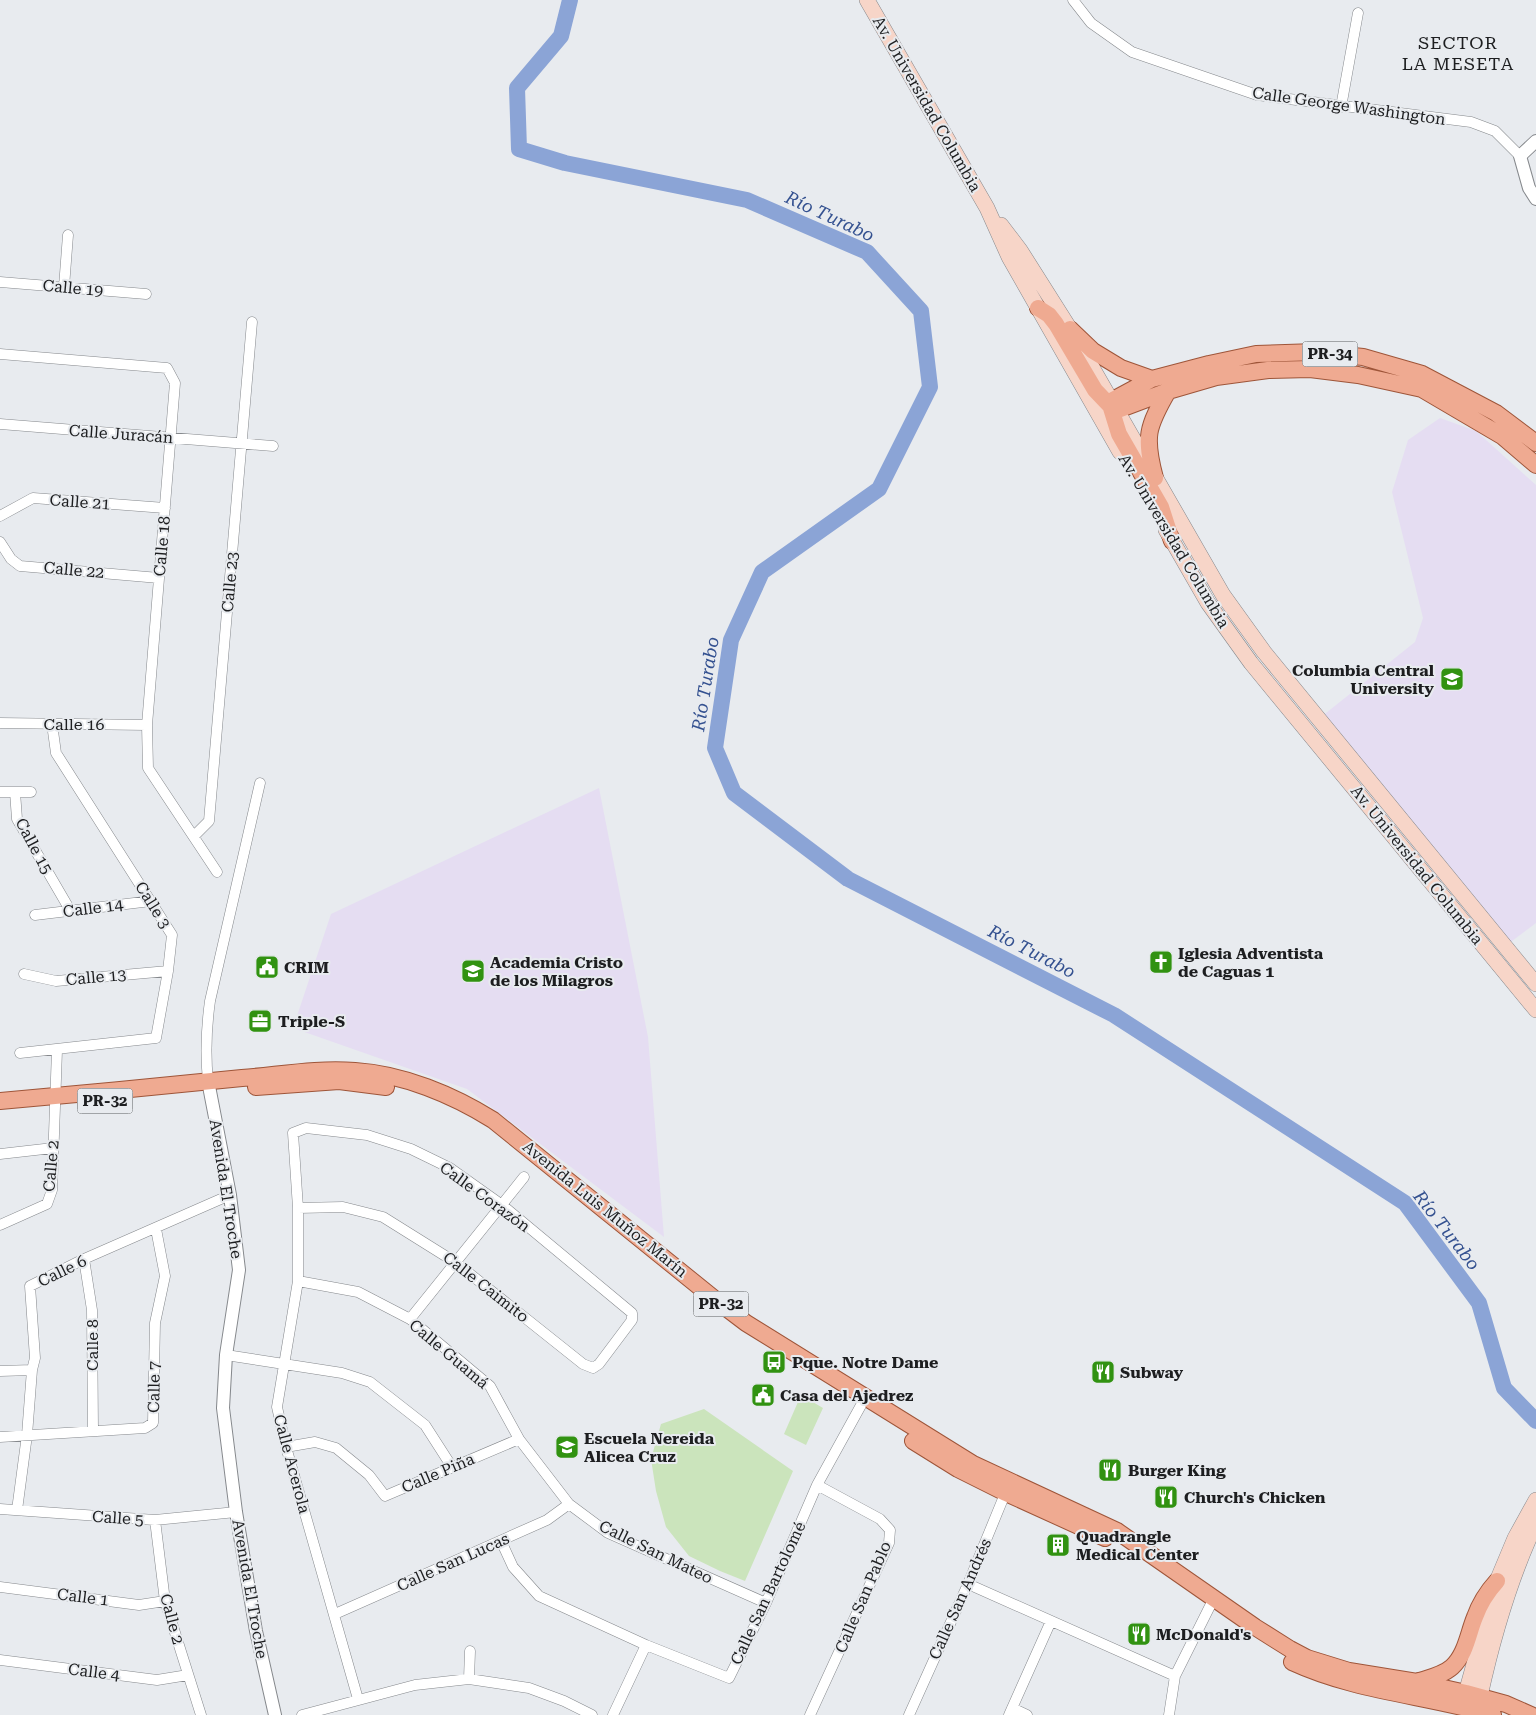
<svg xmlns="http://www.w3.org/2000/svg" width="1536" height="1715" font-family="'Roboto Serif',serif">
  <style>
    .education { fill: #e5ddf2 }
    .green { fill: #cbe4bc }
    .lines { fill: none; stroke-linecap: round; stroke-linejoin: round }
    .river { stroke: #8ba4d6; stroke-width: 16 }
    .minor-casing { stroke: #85888c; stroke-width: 11 }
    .tertiary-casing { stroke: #85888c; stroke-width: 14 }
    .secondary-casing { stroke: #85888c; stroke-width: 16 }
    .primary-casing { stroke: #9e5539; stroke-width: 18 }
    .minor { stroke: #fff; stroke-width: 10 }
    .tertiary { stroke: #fff; stroke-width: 12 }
    .secondary { stroke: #f7d5c8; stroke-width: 15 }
    .primary { stroke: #efaa91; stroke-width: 16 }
    .labels { text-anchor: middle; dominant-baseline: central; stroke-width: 4; stroke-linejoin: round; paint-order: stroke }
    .shield { fill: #e8ebef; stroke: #5a5c5e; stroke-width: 1 }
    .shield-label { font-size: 15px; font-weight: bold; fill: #1d1e20 }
    .street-label { font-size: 16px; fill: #1d1e20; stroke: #e8ebef }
    .poi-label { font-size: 16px; font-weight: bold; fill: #1d1e20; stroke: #e8ebef; text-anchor: start }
    .neighbourhood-label { font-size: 18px; letter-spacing: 1px; fill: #1d1e20; stroke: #e8ebef }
    .water-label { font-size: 18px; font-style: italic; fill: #345190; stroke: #e8ebef }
  </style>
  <rect width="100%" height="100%" fill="#e8ebef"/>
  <path class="education" d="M1440,418l36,13 60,54v438l-28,21 -187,-227 94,-75 8,-24 -31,-126 16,-52z
    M599,788l49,249 16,200 -197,-148 -174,-61 38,-114z"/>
  <path class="green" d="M801,1395l22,13 -17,37 -22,-11z
    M704,1409l89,62 -48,110 -25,-10 -31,-15 -23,-29 -10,-36 -5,-32 10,-35z"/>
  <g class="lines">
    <path class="river" d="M570,0l-9,36 -44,52 2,61 46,14 182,37 120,52 54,59 9,76 -51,102 -117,83 -31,68 -16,108 19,45 114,86 266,136 291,188 74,100 25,85 32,33"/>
    <g class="minor-casing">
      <path id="minor" d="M1073,0l18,23 41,29 125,43 214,27 24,9 25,25
        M1341,107l17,-94
        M0,282l146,12
        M64,287l4,-52
        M0,354l167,14 8,15 -28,342 1,43 69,104
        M0,424l273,22
        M0,516l33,-18 132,10
        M0,542l11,17 9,7 139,12
        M0,723l147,2
        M0,792h31
        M15,792l2,27 53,91
        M194,836l15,-15 43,-499
        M35,915l116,-14
        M24,974l32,7 112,-10
        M20,1053l136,-15 12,-67 4,-36 -116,-182 -4,-29
        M208,1081c-3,-29 -2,-51 2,-80l50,-218
        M0,1154l53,-6
        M298,1208l45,-1 40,10 72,45 128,102 10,4 6,-4 33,-44v-7l-130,-108 -52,-37 -39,-19 -44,-14 -61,-7 -13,5 5,75v73l-21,126 9,40 72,252
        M0,1225l47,-21 5,-14 5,-140
        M84,1259l8,51 1,121
        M298,1281l60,11 52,27 80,67 29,53 50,65 39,29 158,70
        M410,1319l114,-142
        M226,1355l116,18 28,9 55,43 27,42
        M0,1371l32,-1
        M0,1437l145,-9 8,-5 2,-100 10,-47 -9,-47
        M286,1447l29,-5 21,6 33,27 16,21 134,-57
        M0,1509l155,11 81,-8
        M17,1510l10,-75 5,-65 3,-12 -5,-72 54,-27 146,-64
        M155,1520l10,81 36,114
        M501,1541l12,26 26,29 107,49 83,33 37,-75 51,-118 48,-87
        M968,1584l207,92
        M0,1587l139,18 26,-4
        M335,1614l212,-94 22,-16
        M0,1660l157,20 31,-5
        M469,1679l1,-28
        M1012,1708l15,7
        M302,1715l113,-30 54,-6 60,9 35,13 28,14
        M613,1715l33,-70
        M810,1715l79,-172 1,-13 -10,-11 -63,-34
        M909,1715l59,-131 39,-95
        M1009,1715l42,-94
        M1169,1715l6,-39 39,-78"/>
    </g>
    <g class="tertiary-casing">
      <path id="tertiary" d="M1536,141l-16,15 9,32 7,11
        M208,1081l22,114 9,75 -13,85 -3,53 13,104 20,119 19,84"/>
    </g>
    <g class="secondary-casing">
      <path id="secondary" d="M867,0l120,208 22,49 111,195
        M1001,225l19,25 50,79 153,266 41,57 272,332
        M1166,530l42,73 43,60 285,347
        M1466,1693l31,-112 18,-43 21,-38
        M1480,1696c13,-59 30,-118 56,-173"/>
    </g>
    <g class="primary-casing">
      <path id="primary" d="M1038,308l11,7 7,9 39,66 20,21 53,-20 48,-14 52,-7 42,-1 48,6 64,14 80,47 34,29
        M1070,329l23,22 28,17 31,11
        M1155,478c-11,-41 -8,-51 13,-87
        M1172,541l-11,-34 -42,-73 -9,-29 1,-4 41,-22 57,-15 47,-10 60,-2 47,5 59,17 74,39 40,30
        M256,1087l83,-6 47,6
        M0,1101c81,-7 161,-15 242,-23 38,-3 75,-10 113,-7 48,3 98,24 138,49l224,181 29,22 227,141 144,67 138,96 35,22 17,9 42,13 68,11 49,11 40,11 25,11
        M913,1441l45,28 48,24 99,45
        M1292,1662c65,30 133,33 201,53
        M1417,1682c12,-4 26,-7 35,-15 14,-13 16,-33 23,-50 5,-14 12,-25 22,-36"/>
    </g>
    <use href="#minor" class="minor"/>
    <use href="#tertiary" class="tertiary"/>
    <use href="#secondary" class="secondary"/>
    <use href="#primary" class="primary"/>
  </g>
  <defs>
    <g id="university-square" transform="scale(1.25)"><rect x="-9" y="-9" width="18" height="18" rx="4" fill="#319211" stroke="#e8ebef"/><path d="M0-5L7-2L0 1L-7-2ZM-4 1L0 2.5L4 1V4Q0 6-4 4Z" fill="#fff"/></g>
    <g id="church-square" transform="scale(1.25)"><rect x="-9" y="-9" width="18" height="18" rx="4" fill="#319211" stroke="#e8ebef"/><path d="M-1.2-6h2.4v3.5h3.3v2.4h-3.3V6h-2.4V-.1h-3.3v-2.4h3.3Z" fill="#fff"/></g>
    <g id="civic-square" transform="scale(1.25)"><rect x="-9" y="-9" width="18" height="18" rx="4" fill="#319211" stroke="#e8ebef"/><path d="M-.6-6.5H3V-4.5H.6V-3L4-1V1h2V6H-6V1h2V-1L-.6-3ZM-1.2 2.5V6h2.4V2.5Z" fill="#fff"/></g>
    <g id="school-square" transform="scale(1.25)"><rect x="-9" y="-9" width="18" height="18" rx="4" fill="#319211" stroke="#e8ebef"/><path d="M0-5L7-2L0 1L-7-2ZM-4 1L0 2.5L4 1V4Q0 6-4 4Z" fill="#fff"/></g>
    <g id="office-square" transform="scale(1.25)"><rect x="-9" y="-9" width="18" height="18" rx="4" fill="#319211" stroke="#e8ebef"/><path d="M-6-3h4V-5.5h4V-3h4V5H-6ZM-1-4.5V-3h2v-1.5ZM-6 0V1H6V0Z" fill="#fff"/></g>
    <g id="bus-square" transform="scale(1.25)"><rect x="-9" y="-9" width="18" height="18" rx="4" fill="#319211" stroke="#e8ebef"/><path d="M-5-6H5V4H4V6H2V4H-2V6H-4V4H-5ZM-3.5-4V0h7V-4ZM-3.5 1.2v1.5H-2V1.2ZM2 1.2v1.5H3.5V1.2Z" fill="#fff"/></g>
    <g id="restaurant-square" transform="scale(1.25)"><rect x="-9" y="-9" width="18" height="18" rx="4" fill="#319211" stroke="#e8ebef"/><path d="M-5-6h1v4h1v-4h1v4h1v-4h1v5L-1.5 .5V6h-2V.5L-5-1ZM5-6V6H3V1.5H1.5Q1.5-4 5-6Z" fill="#fff"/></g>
    <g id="building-square" transform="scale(1.25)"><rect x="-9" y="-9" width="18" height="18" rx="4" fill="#319211" stroke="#e8ebef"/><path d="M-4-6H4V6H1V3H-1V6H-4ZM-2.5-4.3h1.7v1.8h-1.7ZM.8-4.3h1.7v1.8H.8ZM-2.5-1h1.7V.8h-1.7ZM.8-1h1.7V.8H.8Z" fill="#fff"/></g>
  </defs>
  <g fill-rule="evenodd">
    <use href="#university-square" x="1452" y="679"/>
    <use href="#church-square" x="1161" y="962"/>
    <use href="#civic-square" x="267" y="967"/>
    <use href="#school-square" x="473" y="971"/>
    <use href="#office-square" x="260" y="1021"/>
    <use href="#bus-square" x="774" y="1362"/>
    <use href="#restaurant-square" x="1103" y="1372"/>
    <use href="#civic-square" x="763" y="1395"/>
    <use href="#school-square" x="567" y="1447"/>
    <use href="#restaurant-square" x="1110" y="1470"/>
    <use href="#restaurant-square" x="1166" y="1497"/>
    <use href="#building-square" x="1058" y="1545"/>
    <use href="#restaurant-square" x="1139" y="1634"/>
  </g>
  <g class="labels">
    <g class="shield">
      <rect x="1302.5" y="341.5" width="55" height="25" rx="4"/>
      <rect x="77.5" y="1088.5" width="55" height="25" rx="4"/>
      <rect x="693.5" y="1291.5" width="55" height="25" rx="4"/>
    </g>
    <g class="shield-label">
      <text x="1330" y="354">PR-34</text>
      <text x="105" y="1101">PR-32</text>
      <text x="721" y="1304">PR-32</text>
    </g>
    <g class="street-label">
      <text transform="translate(927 104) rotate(60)">Av. Universidad Columbia</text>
      <text transform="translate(1349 106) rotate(8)">Calle George Washington</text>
      <text transform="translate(73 288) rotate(5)">Calle 19</text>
      <text transform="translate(121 434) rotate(4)">Calle Juracán</text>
      <text transform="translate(80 502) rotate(4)">Calle 21</text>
      <text transform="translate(1174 541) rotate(59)">Av. Universidad Columbia</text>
      <text transform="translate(162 546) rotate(-85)">Calle 18</text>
      <text transform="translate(74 570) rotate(5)">Calle 22</text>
      <text transform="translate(230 582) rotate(-85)">Calle 23</text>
      <text x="74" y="724">Calle 16</text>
      <text transform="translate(34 846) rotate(62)">Calle 15</text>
      <text transform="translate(1417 865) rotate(51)">Av. Universidad Columbia</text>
      <text transform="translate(153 905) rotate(58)">Calle 3</text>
      <text transform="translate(93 908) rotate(-7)">Calle 14</text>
      <text transform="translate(96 977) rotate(-5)">Calle 13</text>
      <text transform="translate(51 1166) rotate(-85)">Calle 2</text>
      <text transform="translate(226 1189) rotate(81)">Avenida El Troche</text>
      <text transform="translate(485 1197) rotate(36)">Calle Corazón</text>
      <text transform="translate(605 1209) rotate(39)">Avenida Luis Muñoz Marín</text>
      <text transform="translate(62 1271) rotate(-26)">Calle 6</text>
      <text transform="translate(486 1287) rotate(38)">Calle Caimito</text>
      <text transform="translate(92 1345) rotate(-90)">Calle 8</text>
      <text transform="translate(449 1354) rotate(40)">Calle Guamá</text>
      <text transform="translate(154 1387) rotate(-89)">Calle 7</text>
      <text transform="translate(292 1464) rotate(75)">Calle Acerola</text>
      <text transform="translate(438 1473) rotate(-23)">Calle Piña</text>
      <text transform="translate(118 1518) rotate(4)">Calle 5</text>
      <text transform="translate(656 1552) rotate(26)">Calle San Mateo</text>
      <text transform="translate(453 1562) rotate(-24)">Calle San Lucas</text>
      <text transform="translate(250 1589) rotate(80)">Avenida El Troche</text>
      <text transform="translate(768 1593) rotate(-65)">Calle San Bartolomé</text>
      <text transform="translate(83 1597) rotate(7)">Calle 1</text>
      <text transform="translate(863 1597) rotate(-67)">Calle San Pablo</text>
      <text transform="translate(960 1599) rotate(-66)">Calle San Andrés</text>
      <text transform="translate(172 1619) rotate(75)">Calle 2</text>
      <text transform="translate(94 1672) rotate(7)">Calle 4</text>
    </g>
    <g class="poi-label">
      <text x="1434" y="670" text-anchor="end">Columbia Central<tspan x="1434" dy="18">University</tspan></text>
      <text x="1178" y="953">Iglesia Adventista<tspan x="1178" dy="18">de Caguas 1</tspan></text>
      <text x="490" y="962">Academia Cristo<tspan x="490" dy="18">de los Milagros</tspan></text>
      <text x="284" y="967">CRIM</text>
      <text x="278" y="1021">Triple-S</text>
      <text x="792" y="1362">Pque. Notre Dame</text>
      <text x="1120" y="1372">Subway</text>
      <text x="780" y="1395">Casa del Ajedrez</text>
      <text x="584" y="1438">Escuela Nereida<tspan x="584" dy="18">Alicea Cruz</tspan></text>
      <text x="1128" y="1470">Burger King</text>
      <text x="1184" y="1497">Church's Chicken</text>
      <text x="1076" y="1536">Quadrangle<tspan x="1076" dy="18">Medical Center</tspan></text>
      <text x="1156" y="1634">McDonald's</text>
    </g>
    <g class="neighbourhood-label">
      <text x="1458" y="42">SECTOR<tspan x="1458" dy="21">LA MESETA</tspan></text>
    </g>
    <g class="water-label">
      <text transform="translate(830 216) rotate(25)">Río Turabo</text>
      <text transform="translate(705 684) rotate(-81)">Río Turabo</text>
      <text transform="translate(1032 951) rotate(27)">Río Turabo</text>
      <text transform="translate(1447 1230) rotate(52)">Río Turabo</text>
    </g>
  </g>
</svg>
